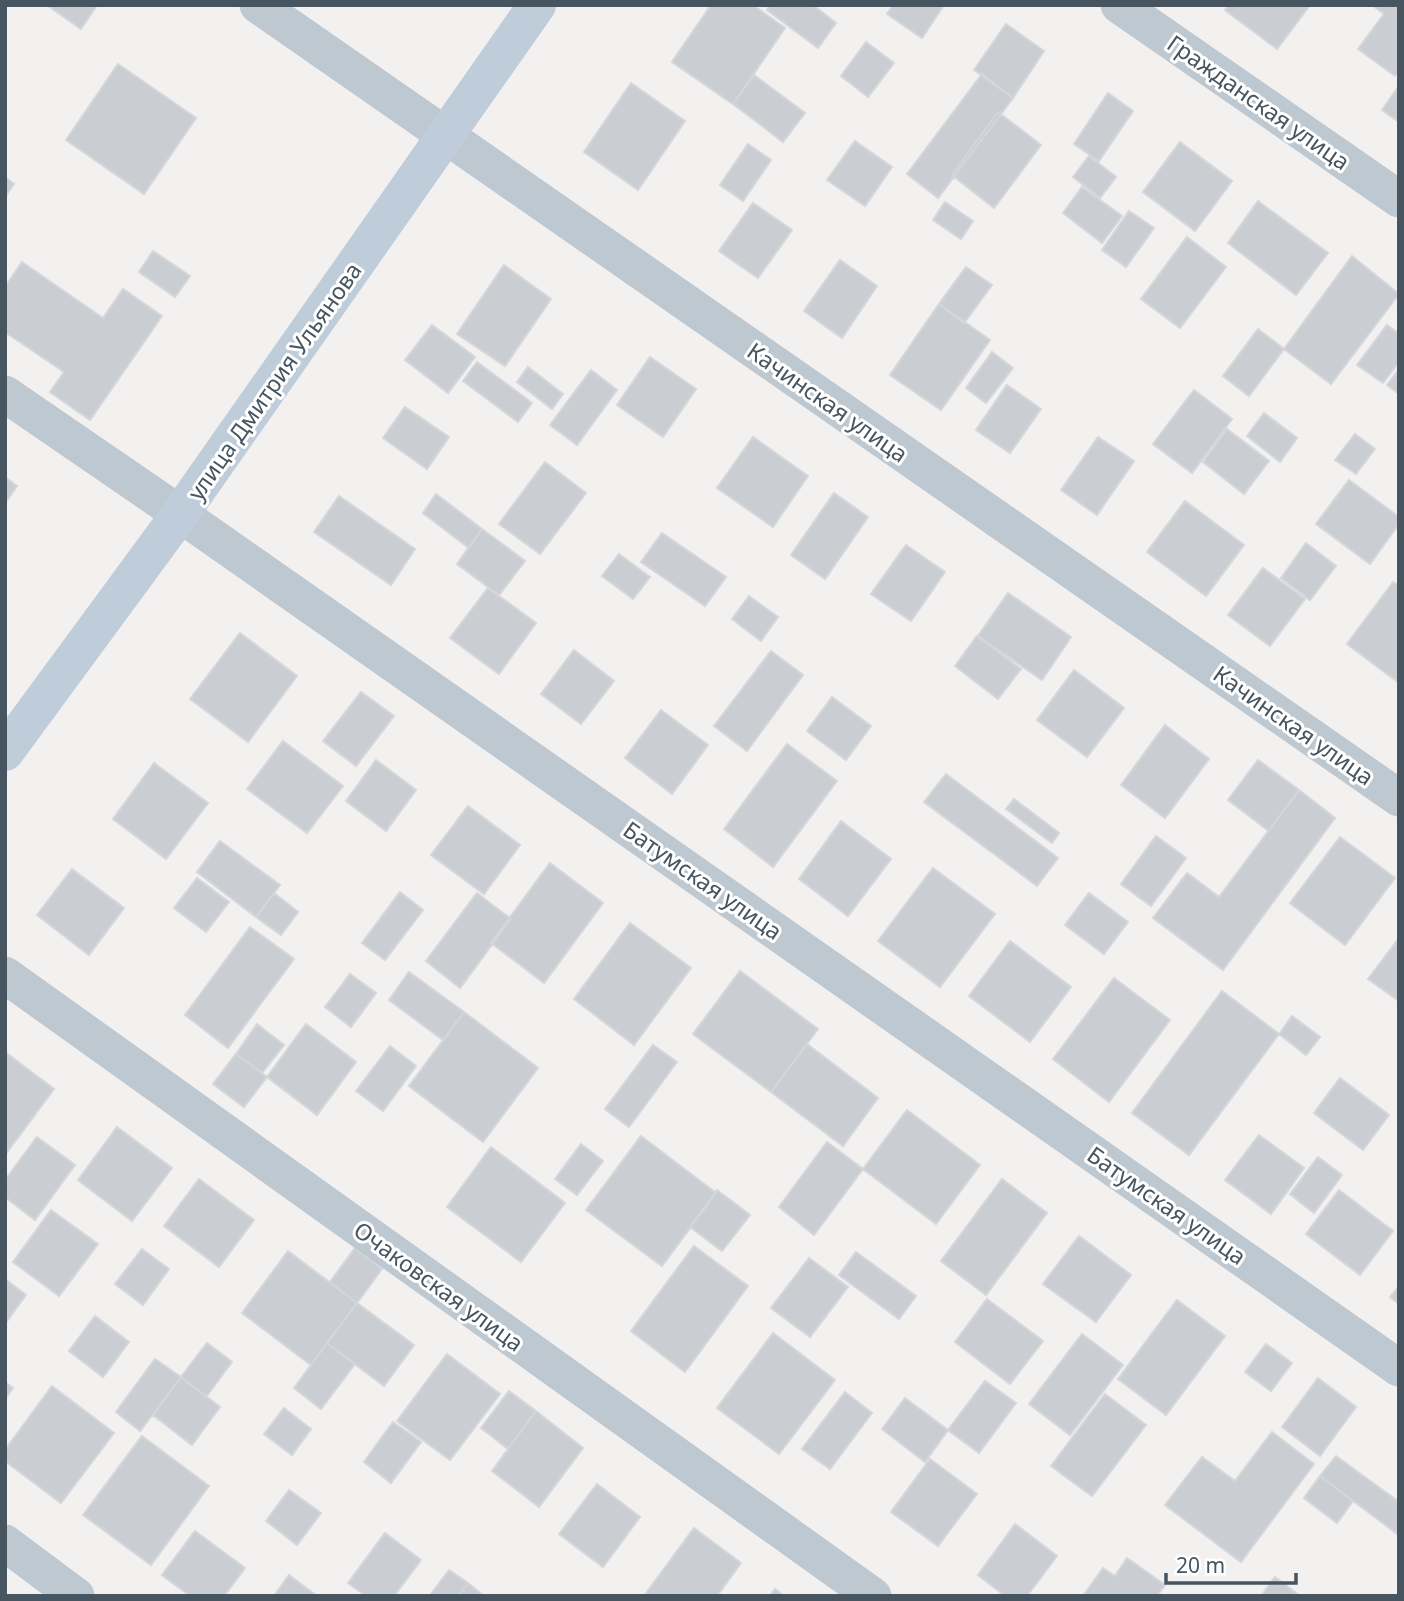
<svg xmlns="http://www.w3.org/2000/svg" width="1404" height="1601" font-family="'Noto Sans',sans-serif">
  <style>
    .building { fill: #caced3; stroke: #d4d6dc; stroke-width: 2 }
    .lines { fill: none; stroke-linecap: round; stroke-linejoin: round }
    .street { stroke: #bdc8d1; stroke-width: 37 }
    .secondary { stroke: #bfccd9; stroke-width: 38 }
    .labels { text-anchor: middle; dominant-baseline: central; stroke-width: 6; stroke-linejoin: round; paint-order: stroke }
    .street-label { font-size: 23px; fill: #465560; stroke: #fff }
  </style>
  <rect width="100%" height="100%" fill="#f3f0f0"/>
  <path class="building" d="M47,5h50l-16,24z
    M711,5h42l32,23 -52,76 -61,-42z
    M770,5h43l23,18 -18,25 -51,-38z
    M893,5h51l-22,33 -35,-24z
    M1229,5h81l-33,44 -52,-39z
    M1372,5h27v66l-4,5 -37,-27 26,-35z
    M1006,24l38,27 -31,47 -39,-28z
    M866,42l28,21 -26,34 -27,-21z
    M118,64l78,54 -52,76 -78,-54z
    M982,74l31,24 -75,100 -31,-24z
    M754,75l51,38 -22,29 -50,-38z
    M631,83l54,38 -47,69 -54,-38z
    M1399,86v36l-17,-12z
    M1108,93l25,18 -34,50 -25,-17z
    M998,112l43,33 -47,63 -42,-33z
    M855,141l37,26 -27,39 -38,-26z
    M1180,142l52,39 -37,50 -52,-39z
    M748,144l23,16 -28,41 -23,-16z
    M1089,156l27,21 -16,21 -27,-21z
    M5,177l9,7 -9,13z
    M1082,187l40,29 -20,27 -39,-30z
    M1258,201l70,52 -32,42 -68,-52z
    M945,202l28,19 -12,18 -28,-19z
    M753,203l39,27 -34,48 -39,-27z
    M1129,211l25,17 -28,39 -24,-17z
    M1187,237l39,30 -46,61 -39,-29z
    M153,251l37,25 -15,21 -36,-25z
    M1352,256l47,38 -68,90 -47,-35z
    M840,260l37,26 -35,52 -38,-27z
    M22,262l81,56 20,-29 39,27 -72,104 -40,-28 14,-20 -59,-40v-45z
    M504,265l47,34 -46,67 -48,-32z
    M966,267l26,18 -28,38 -25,-19z
    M939,304l51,36 -49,70 -51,-35z
    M432,325l43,32 -27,36 -43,-33z
    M1387,325l12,9v28l-16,21 -26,-18z
    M1258,329l26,20 -35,47 -26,-20z
    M992,352l21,16 -27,35 -20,-15z
    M650,357l46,32 -33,48 -46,-32z
    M477,362l55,41 -14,19 -55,-41z
    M528,367l35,27 -11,15 -35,-27z
    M1399,369v25l-12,-9z
    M591,370l26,20 -40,55 -27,-20z
    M1007,385l34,24 -31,44 -34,-23z
    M1194,390l38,29 -40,54 -39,-29z
    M405,407l44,30 -22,32 -44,-31z
    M1264,413l33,25 -17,24 -33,-26z
    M1227,429l42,32 -25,33 -41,-32z
    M1355,434l20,15 -19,25 -21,-14z
    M753,437l55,39 -35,51 -56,-39z
    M1098,437l36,24 -37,54 -36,-25z
    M545,462l41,31 -46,61 -41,-30z
    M5,477l12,9 -12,17z
    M1349,480l50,37v7l-29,40 -54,-40z
    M834,493l34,24 -43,62 -34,-24z
    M436,494l46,35 -13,19 -46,-35z
    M339,496l76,53 -24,36 -77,-53z
    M1185,501l59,44 -38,51 -59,-44z
    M482,529l43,32 -26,34 -42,-31z
    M662,533l64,44 -21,29 -64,-44z
    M1306,543l30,23 -26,34 -29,-22z
    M906,545l39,27 -34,49 -40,-27z
    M619,554l31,23 -17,22 -31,-23z
    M1263,568l42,31 -35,47 -42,-31z
    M1393,582l6,4v97l-52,-39z
    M488,588l48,35 -37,51 -49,-36z
    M1008,593l63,44 -29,43 -64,-44z
    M749,596l29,21 -17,24 -29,-22z
    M240,633l57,43 -49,66 -58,-43z
    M977,636l44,33 -23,30 -43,-33z
    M574,650l40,31 -33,43 -40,-30z
    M771,651l32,24 -56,76 -33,-25z
    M1074,670l50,38 -37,49 -50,-37z
    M361,692l33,24 -38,50 -33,-25z
    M832,697l39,29 -25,34 -39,-29z
    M661,710l47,35 -36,49 -47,-36z
    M1165,725l44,34 -44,59 -44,-33z
    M283,741l60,45 -36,47 -60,-44z
    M787,744l50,37 -64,86 -49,-38z
    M376,760l40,30 -30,41 -40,-30z
    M1258,760l41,30 -30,41 -41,-31z
    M154,763l54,40 -42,56 -53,-40z
    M946,774l112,84 -21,28 -113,-84z
    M1299,790l36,28 -112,152 -70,-52 34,-45 32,24z
    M1014,799l45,34 -7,10 -46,-34z
    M468,806l52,39 -36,49 -53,-39z
    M841,821l50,38 -43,57 -49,-37z
    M1156,836l30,22 -35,48 -30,-22z
    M1340,837l55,41 -50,67 -55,-42z
    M220,841l60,44 -24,32 -59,-45z
    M550,863l53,40 -59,80 -53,-40z
    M933,868l62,46 -55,73 -62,-46z
    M72,869l52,39 -35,47 -52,-40z
    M197,878l32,24 -23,30 -32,-24z
    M400,892l23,18 -38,50 -23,-17z
    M274,893l24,19 -17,23 -25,-18z
    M477,893l34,26 -51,69 -34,-27z
    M1089,893l39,29 -24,32 -39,-29z
    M630,923l61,45 -57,77 -60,-46z
    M250,927l44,32 -66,89 -43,-33z
    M1399,938v63l-31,-22z
    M1010,941l61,46 -41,55 -61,-46z
    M740,971l78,58 -47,63 -78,-58z
    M409,972l55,40 -21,28 -54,-40z
    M350,974l26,19 -25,34 -26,-20z
    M1114,978l56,42 -61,82 -56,-43z
    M1222,991l57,43 -90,121 -57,-42z
    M464,1012l74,56 -55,74 -74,-56z
    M1292,1016l28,21 -14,18 -27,-21z
    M257,1024l27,21 -22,28 -26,-19z
    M306,1024l50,38 -39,53 -50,-38z
    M807,1044l71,54 -35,48 -72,-54z
    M653,1045l24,17 -48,65 -24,-18z
    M390,1046l26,20 -33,45 -27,-20z
    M5,1052l49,37 -49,66z
    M236,1054l31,23 -23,30 -31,-23z
    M1340,1078l49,37 -26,35 -49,-37z
    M907,1110l73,55 -44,59 -73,-55z
    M117,1127l55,41 -40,53 -54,-41z
    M1259,1135l45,33 -33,46 -46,-34z
    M641,1136l75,57 -54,73 -76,-56z
    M37,1137l38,28 -40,55 -30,-23v-17z
    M827,1142l36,27 -49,66 -35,-28z
    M581,1144l22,17 -26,34 -22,-16z
    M491,1147l74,56 -44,59 -74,-55z
    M1318,1157l24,18 -28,38 -24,-19z
    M199,1179l55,41 -35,47 -55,-41z
    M1002,1179l45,34 -61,82 -45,-34z
    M717,1190l33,25 -28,36 -32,-24z
    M1339,1190l54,41 -33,44 -54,-41z
    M51,1210l47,34 -39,52 -46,-34z
    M1079,1236l52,39 -35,47 -53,-38z
    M694,1246l54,40 -63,86 -54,-41z
    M355,1248l27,21 -25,34 -27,-21z
    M142,1249l27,20 -26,36 -28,-21z
    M288,1251l69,52 -46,62 -69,-52z
    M856,1252l60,44 -17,23 -60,-44z
    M809,1258l39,29 -38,50 -39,-29z
    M5,1279l21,16 -21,29z
    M1399,1286v18l-9,-7z
    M987,1299l56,42 -33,43 -55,-42z
    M1177,1300l48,36 -59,79 -48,-36z
    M357,1303l57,42 -30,41 -57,-43z
    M95,1316l34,26 -26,35 -34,-26z
    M773,1333l62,47 -56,74 -62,-46z
    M1082,1334l41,31 -53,70 -41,-31z
    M207,1343l25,19 -26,35 -25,-20z
    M327,1343l28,21 -34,45 -27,-21z
    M1266,1344l26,19 -21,28 -26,-19z
    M447,1354l53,40 -50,66 -53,-39z
    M155,1359l26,18 -41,54 -24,-19z
    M181,1377l39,30 -28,38 -39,-30z
    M1318,1378l38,29 -36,49 -38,-29z
    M985,1381l31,22 -37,50 -31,-23z
    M5,1382l8,6 -8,11z
    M52,1386l62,47 -53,70 -56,-42v-11z
    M509,1391l27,20 -28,38 -27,-21z
    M845,1392l27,21 -42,56 -28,-20z
    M1105,1394l41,31 -54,71 -41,-30z
    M905,1398l43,32 -23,32 -43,-33z
    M284,1408l27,21 -19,26 -28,-21z
    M536,1411l47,37 -44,59 -47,-36z
    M393,1422l28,20 -30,41 -27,-21z
    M1272,1432l42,32 -73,98 -76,-57 37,-48 33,24z
    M142,1436l67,50 -58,79 -68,-50z
    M1336,1456l63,46v27l-3,4 -76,-57z
    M930,1459l47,35 -39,52 -47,-34z
    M1320,1476l33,25 -16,22 -33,-25z
    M597,1484l43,33 -37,50 -44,-33z
    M289,1490l32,23 -24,32 -31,-24z
    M1015,1524l42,32 -30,40h-22l-27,-21z
    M694,1528l47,35 -24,33h-73z
    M195,1531l50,37 -21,28h-34l-28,-21z
    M385,1533l36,27 -27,36h-28l-18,-13z
    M1127,1558l38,27 -8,11h-74l20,-28 12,8z
    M449,1570l19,13 -10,13h-25l-2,-2z
    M289,1575l28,21h-43z
    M1275,1577l25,19h-39z
    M468,1583l16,13h-25z
    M775,1589l9,7h-14z"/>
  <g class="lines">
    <path class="street" d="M258,5l1141,793
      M1119,5l280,194
      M5,394l175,120 1219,854
      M5,975l868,621
      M5,1543l71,53"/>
    <path class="secondary" d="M5,752l175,-238 357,-509"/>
  </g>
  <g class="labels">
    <g class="street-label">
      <text transform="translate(1259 102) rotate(35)">Гражданская улица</text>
      <text transform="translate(274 381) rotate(-55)">улица Дмитрия Ульянова</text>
      <text transform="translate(828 402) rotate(35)">Качинская улица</text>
      <text transform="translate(1294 725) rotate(35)">Качинская улица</text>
      <text transform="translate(703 880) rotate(35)">Батумская улица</text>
      <text transform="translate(1167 1205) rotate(35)">Батумская улица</text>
      <text transform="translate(439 1286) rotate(36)">Очаковская улица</text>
    </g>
  </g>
  <rect width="1404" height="1601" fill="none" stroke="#465560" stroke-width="14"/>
  <path d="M1166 1573v10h130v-10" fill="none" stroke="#465560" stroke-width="3.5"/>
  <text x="1176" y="1573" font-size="21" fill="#465560" stroke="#ffffff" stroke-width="5" paint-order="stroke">20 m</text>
</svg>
